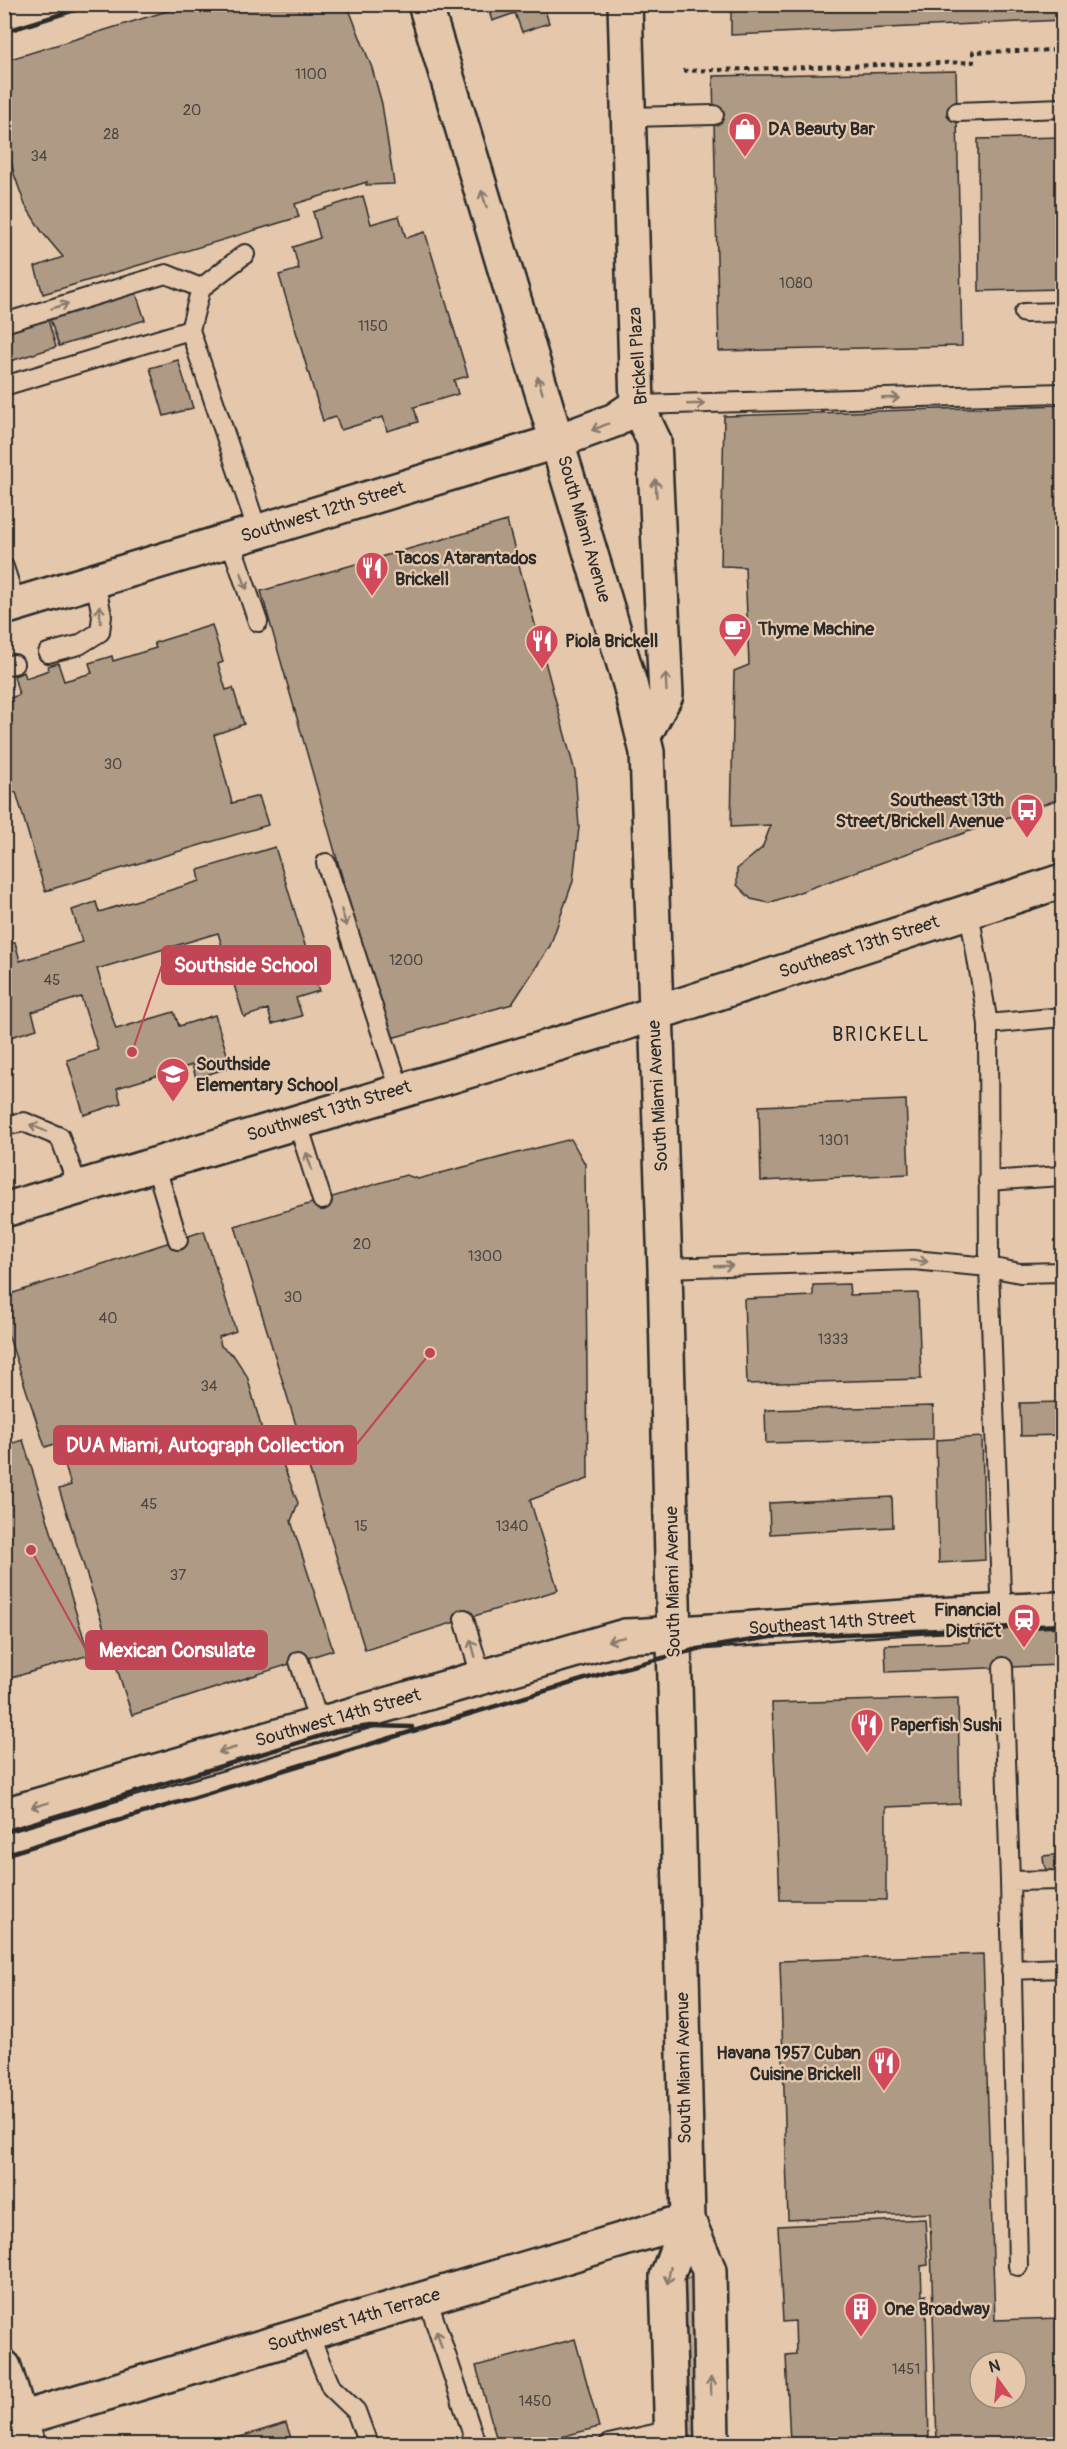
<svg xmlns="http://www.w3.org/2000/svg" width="1067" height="2449" font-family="Pangolin,sans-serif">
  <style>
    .green { fill: #c4ac95; stroke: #786c60; stroke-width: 1.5 }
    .building { fill: #af9a86; stroke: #2b2b2b; stroke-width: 1.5; fill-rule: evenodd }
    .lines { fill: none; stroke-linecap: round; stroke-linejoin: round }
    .lane-casing { stroke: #2b2b2b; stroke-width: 22 }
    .street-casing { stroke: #2b2b2b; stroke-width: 38 }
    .secondary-casing { stroke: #2b2b2b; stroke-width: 38 }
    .path { stroke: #2b2b2b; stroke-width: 4; stroke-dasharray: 4.5 4.5; stroke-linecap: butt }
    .lane { stroke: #e5c8ac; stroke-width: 18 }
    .street { stroke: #e5c8ac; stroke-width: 33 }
    .secondary { stroke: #e5c8ac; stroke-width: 33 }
    .rail { stroke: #2b2b2b; stroke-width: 4.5 }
    .oneway { stroke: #887a6c }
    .labels { text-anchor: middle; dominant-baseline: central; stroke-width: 4.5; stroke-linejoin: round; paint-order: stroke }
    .number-label { font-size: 15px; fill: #4c4742 }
    .poi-label { font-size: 18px; font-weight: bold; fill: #2b2b2b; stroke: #e5c8ac; text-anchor: start }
    .street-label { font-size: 18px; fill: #2b2b2b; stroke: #e5c8ac }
    .neighbourhood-label { font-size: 20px; letter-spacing: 1.5px; fill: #2b2b2b; stroke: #e5c8ac }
    .leader { fill: none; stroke: #c04656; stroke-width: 2 }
    .callout-dot { fill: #c04656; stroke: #e5c8ac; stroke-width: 2 }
    .callout { fill: #c04656; stroke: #c04656; stroke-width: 2 }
    .callout-label { font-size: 20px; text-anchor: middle; font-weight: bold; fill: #fff }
  </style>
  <rect width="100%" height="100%" fill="#e5c8ac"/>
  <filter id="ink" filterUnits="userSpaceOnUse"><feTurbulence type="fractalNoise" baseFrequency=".0167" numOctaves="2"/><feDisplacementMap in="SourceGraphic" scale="12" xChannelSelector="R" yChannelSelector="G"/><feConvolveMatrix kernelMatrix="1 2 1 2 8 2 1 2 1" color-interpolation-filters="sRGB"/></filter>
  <g filter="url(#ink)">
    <path class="green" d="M691,2276l5,3 5,165h-12l-4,-164z"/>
    <path class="building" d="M190,4h16l2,7 26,-7h113l25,64 10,36 12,80 -28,1 1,-3 -72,22 4,13 -256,77 -8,-27 28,-10 -21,-25 -17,-27 -11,-31 -7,-33 -3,-80z
      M487,4h56l6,19 -27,9 -7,-19 -23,8z
      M731,4h331v16l-331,15z
      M956,71l6,275 -243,5 -6,-275z
      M1062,137v152l-83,2 -1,-152z
      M363,196l8,28 28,-8 7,22 19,-6 43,144 -14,4 4,14 -44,13 4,15 -31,9 -4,-14 -42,13 -5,-13 -13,4 -44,-146 20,-6 -6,-22 27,-9 -7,-26z
      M136,293l9,27 -86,26 -9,-27z
      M48,320l8,27 -52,16v-30z
      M178,360l15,48 -29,8 -14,-48z
      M1062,405v393l-293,105 -18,-4 -14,-14v-16l25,-21 9,-23 -40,2 3,-156 15,-6 -4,-98 -24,-1 3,-150z
      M507,521l68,251 4,55 -6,54 -23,65 -38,58 -124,35 -127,-448z
      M212,625l11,37 -5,2 8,26 7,-2 11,36 -30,11 18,68 27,-7 9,29 -223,66 -29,-99 -12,4v-96l15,-5 -5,-19 10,-4 2,6 23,-8 -1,-4 10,-3 6,18 28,-8 -3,-10 23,-7 1,5 43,-13 -2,-5z
      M275,847l44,144 -23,7 6,18 -30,8 -4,-15 -24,8 -26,-84 -121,36 19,60 58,-17 5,14 36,-11 16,52 -35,11 -4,-13 -75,23 4,15 -37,12 -17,-55 31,-10 -17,-53 -49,15 5,17 -33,10v-94l11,-3 5,19 62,-19 -10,-32 24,-8 3,10 101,-31 -2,-11z
      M906,1100l3,74 -148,7 -2,-75z
      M571,1139l14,25 3,315 -58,21 28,90 -193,60 -130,-424 171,-51 12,4z
      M204,1231l32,100 -17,6 2,9 13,10 13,20 17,61 -4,12 15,-5 23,59 -7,18 42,129 -201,65 -73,-226 12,-4 -13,-42 -13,4 -41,-125v-26z
      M849,1284l1,11 68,-2 3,86 -174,5 -3,-85 69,-3v-11z
      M1062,1402v33l-41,1 -1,-33z
      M933,1406v33l-167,4 -1,-33z
      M982,1437l3,123 -46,3 -3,-123z
      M23,1440l66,215 -85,25v-234z
      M892,1497l1,30 -123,7 -1,-31z
      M1062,1623v42l-176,7 -1,-27 84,-3v-16z
      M958,1698l2,106 -74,3v93h-106l-8,-197z
      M1062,1854v47l-18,-36 -1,-9z
      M983,1954l12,366 67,-2v126h-125l-7,-231 -142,7 -8,-259zM980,2362h36v36h-36z
      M925,2219l3,46 -7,1 1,30 4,-1v11l3,138h-139l-4,-89 10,-1 -1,-33 -12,1 -5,-96z
      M575,2339l24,88 -65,17h-36l-22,-78z
      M286,2423l7,21h-76z"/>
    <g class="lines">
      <g class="lane-casing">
        <path id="lane" d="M957,112l105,-4
          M629,117l85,-2
          M245,254l-44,34 -11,42 68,202
          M1024,313l38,-1
          M4,323l162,-49 35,14
          M4,386l186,-56
          M637,405l425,-12
          M230,540l28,82
          M4,567l12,37
          M48,653l31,-8 21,-13 2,-16 -7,-35
          M4,666l10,-2
          M326,863l74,227
          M988,1024l74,-7
          M297,1121l25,79
          M4,1126l20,-4 36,15 18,50
          M155,1164l23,76
          M988,1181l74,-5
          M665,1268l248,-8 76,7 -1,-243 -19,-113
          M464,1619l17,57
          M1002,1620l-13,-353 31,6 42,-1
          M299,1661l20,62
          M1003,1667l7,214
          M1011,1970l51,-2
          M1018,2266l-8,-385 52,-1
          M427,2298l49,146
          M308,2333l23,54 25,24 12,33
          M609,2444l63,-14"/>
      </g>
      <g class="street-casing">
        <path id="street" d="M625,4l12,401 17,36 12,254 -22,40
          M4,608l554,-167 57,-21 22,-15
          M4,1815l621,-179c146,-7 291,-23 437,-27
          M4,2367l24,77
          M20,2419l668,-199"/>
      </g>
      <g class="secondary-casing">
        <path id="secondary" d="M425,4l205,680 17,68 18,516 23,952 -21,56 5,168
          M4,1210l597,-179 461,-150
          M688,2220l21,50 3,174"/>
      </g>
      <path class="path" d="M683,71l290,-9v-10l89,-2"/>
      <use href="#lane" class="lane"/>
      <use href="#street" class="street"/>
      <use href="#secondary" class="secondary"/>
      <path class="rail" d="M4,9l15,-5
        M4,32l90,-28
        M4,1832l333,-101 33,-5 42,1
        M4,1855l604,-183 90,-23 73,-12 291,-12"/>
    </g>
    <defs><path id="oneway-shaft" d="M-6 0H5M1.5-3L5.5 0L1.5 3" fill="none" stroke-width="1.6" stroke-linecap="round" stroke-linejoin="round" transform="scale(1.5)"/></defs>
    <g class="oneway">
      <use href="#oneway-shaft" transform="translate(484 199) rotate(-107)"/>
      <use href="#oneway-shaft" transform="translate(60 306) rotate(-17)"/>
      <use href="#oneway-shaft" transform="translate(540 385) rotate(-107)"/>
      <use href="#oneway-shaft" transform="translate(891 398) rotate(-2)"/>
      <use href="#oneway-shaft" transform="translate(696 404) rotate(-2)"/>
      <use href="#oneway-shaft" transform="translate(600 427) rotate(158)"/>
      <use href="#oneway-shaft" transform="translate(656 488) rotate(-93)"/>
      <use href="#oneway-shaft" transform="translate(244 581) rotate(71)"/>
      <use href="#oneway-shaft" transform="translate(100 614) rotate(-94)"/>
      <use href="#oneway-shaft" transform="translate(666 682) rotate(-93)"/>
      <use href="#oneway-shaft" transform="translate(344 918) rotate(72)"/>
      <use href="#oneway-shaft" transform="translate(38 1128) rotate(-157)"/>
      <use href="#oneway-shaft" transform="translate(309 1161) rotate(-107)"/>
      <use href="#oneway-shaft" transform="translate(919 1261) rotate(4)"/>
      <use href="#oneway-shaft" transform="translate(724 1266) rotate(-2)"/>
      <use href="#oneway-shaft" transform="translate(616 1639) rotate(166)"/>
      <use href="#oneway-shaft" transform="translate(473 1648) rotate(-105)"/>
      <use href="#oneway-shaft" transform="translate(227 1750) rotate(164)"/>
      <use href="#oneway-shaft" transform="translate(40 1805) rotate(164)"/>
      <use href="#oneway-shaft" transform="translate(669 2275) rotate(101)"/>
      <use href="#oneway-shaft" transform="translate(439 2339) rotate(-107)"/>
      <use href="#oneway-shaft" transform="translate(711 2386) rotate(-91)"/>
    </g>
  </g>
  <defs>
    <g id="shop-pin" transform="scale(1.725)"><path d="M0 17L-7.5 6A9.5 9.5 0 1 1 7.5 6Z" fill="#d1495b" stroke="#e5c8ac"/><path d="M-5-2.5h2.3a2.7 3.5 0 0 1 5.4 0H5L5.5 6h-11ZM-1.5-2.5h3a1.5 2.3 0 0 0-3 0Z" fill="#fff"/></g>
    <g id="restaurant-pin" transform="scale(1.725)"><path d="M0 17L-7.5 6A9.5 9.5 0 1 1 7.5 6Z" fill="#d1495b" stroke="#e5c8ac"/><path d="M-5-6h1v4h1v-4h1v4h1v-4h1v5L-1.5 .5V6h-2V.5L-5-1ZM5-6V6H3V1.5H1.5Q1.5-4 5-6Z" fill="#fff"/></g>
    <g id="cafe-pin" transform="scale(1.725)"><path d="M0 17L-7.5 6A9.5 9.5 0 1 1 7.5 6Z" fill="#d1495b" stroke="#e5c8ac"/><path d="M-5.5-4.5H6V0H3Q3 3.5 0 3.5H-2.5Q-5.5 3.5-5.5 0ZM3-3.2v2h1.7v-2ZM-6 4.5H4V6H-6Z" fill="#fff"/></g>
    <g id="bus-pin" transform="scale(1.725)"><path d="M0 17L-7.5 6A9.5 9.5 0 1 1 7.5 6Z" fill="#d1495b" stroke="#e5c8ac"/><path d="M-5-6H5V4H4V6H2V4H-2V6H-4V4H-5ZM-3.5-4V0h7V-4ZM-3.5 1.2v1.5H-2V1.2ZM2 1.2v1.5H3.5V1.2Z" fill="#fff"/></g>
    <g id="school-pin" transform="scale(1.725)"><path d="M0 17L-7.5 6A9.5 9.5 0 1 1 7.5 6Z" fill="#d1495b" stroke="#e5c8ac"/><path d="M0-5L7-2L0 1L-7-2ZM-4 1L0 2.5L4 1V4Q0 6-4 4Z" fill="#fff"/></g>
    <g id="station-pin" transform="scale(1.725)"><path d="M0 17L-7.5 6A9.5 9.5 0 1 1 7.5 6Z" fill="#d1495b" stroke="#e5c8ac"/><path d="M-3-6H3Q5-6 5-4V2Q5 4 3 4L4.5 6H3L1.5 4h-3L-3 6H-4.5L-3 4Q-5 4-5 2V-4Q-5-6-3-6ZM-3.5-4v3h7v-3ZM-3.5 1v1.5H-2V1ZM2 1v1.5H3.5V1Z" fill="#fff"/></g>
    <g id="building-pin" transform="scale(1.725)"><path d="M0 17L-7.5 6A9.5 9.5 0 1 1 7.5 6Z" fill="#d1495b" stroke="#e5c8ac"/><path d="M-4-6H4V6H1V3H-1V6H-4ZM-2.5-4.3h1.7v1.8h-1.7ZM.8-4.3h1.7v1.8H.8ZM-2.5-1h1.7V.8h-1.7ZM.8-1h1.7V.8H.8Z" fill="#fff"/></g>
  </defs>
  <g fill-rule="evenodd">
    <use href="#shop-pin" x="745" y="129"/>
    <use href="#restaurant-pin" x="372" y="568"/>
    <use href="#cafe-pin" x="735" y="629"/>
    <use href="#restaurant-pin" x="542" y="641"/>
    <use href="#bus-pin" x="1027" y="810"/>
    <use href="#school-pin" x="173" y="1074"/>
    <use href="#station-pin" x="1024" y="1620"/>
    <use href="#restaurant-pin" x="867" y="1725"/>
    <use href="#restaurant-pin" x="884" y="2063"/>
    <use href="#building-pin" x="861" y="2309"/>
  </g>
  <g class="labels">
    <g class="number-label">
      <text x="311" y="74">1100</text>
      <text x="192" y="110">20</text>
      <text x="111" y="134">28</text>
      <text x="39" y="156">34</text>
      <text x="796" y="283">1080</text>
      <text x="373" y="326">1150</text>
      <text x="113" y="764">30</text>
      <text x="406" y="960">1200</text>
      <text x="52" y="980">45</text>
      <text x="834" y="1140">1301</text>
      <text x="362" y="1244">20</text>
      <text x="485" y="1256">1300</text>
      <text x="293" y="1297">30</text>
      <text x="108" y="1318">40</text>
      <text x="833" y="1339">1333</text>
      <text x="209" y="1386">34</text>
      <text x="149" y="1504">45</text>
      <text x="361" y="1526">15</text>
      <text x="512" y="1526">1340</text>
      <text x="178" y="1575">37</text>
      <text x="906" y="2369">1451</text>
      <text x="535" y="2401">1450</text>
    </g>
    <g class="poi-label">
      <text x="768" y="129">DA Beauty Bar</text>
      <text x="395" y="558">Tacos Atarantados<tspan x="395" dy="21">Brickell</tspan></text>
      <text x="758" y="629">Thyme Machine</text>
      <text x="565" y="641">Piola Brickell</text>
      <text x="1004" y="800" text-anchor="end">Southeast 13th<tspan x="1004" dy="21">Street/Brickell Avenue</tspan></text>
      <text x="196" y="1064">Southside<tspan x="196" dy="21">Elementary School</tspan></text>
      <text x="1001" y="1610" text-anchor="end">Financial<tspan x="1001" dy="21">District</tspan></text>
      <text x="890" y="1725">Paperfish Sushi</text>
      <text x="861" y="2053" text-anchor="end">Havana 1957 Cuban<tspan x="861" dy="21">Cuisine Brickell</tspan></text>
      <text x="884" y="2309">One Broadway</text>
    </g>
    <g class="street-label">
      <text transform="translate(638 356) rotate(-94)">Brickell Plaza</text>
      <text transform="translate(323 512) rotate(-17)">Southwest 12th Street</text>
      <text transform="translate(584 529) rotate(74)">South Miami Avenue</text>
      <text transform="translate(859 947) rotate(-18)">Southeast 13th Street</text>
      <text transform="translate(658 1096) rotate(-93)">South Miami Avenue</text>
      <text transform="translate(329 1111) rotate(-17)">Southwest 13th Street</text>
      <text transform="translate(673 1582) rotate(-91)">South Miami Avenue</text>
      <text transform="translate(832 1623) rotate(-4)">Southeast 14th Street</text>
      <text transform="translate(338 1718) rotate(-16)">Southwest 14th Street</text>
      <text transform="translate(684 2068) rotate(-91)">South Miami Avenue</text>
      <text transform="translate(354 2320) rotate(-17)">Southwest 14th Terrace</text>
    </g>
    <g class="neighbourhood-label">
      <text x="881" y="1034">BRICKELL</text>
    </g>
  </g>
  <path class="leader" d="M132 1052L162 965M430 1353L356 1445M31 1550L86 1650"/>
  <g class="callout-dot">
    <circle cx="132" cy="1052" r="6"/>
    <circle cx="430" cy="1353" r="6"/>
    <circle cx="31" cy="1550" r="6"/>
  </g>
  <g class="callout">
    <rect x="162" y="946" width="168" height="38" rx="6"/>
    <rect x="54" y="1426" width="302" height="38" rx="6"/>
    <rect x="86" y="1631" width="181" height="38" rx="6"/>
  </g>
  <g class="callout-label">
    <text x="246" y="972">Southside School</text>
    <text x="205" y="1452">DUA Miami, Autograph Collection</text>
    <text x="177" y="1657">Mexican Consulate</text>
  </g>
  <rect width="1067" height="2449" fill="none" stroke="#e5c8ac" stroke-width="24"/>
  <rect x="12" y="12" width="1043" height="2425" fill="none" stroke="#2b2b2b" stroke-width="2" filter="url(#ink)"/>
  <g transform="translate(998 2380) rotate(345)"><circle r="28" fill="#e5c8ac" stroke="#9b8978" stroke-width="1.5"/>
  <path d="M0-4.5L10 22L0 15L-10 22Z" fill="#d1495b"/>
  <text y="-9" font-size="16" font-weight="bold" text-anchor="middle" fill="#2b2b2b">N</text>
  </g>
</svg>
